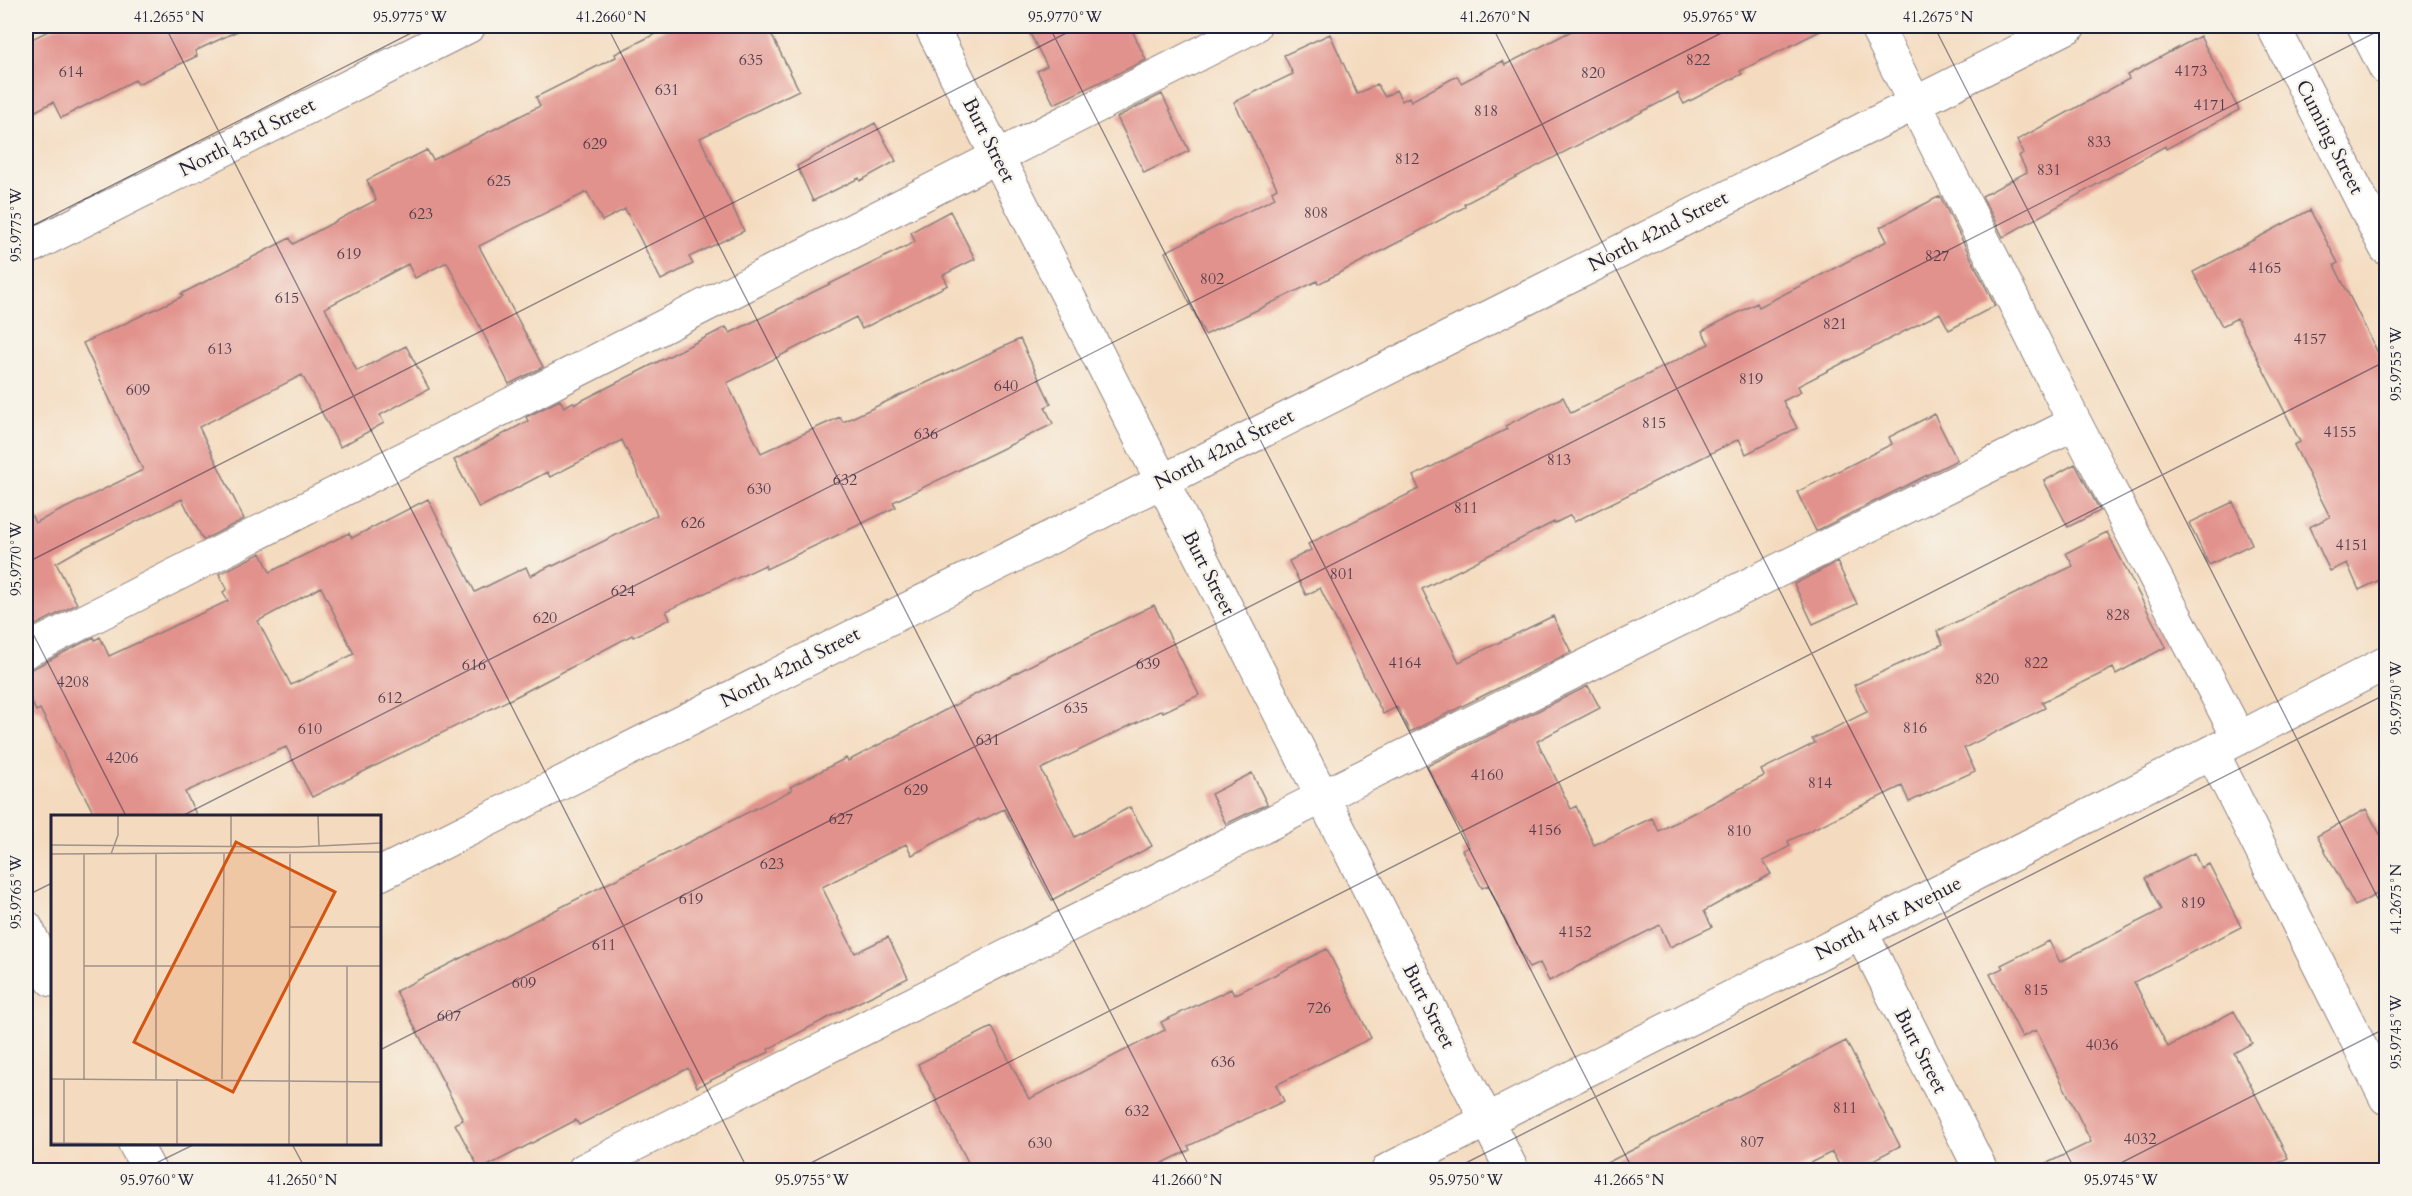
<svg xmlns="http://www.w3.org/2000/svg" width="2412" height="1196" font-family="Cardo,serif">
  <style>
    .building { fill: #e2928c; fill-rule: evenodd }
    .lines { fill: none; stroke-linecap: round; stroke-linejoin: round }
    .minor-casing { stroke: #8b7e7d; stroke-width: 35 }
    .major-casing { stroke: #8b7e7d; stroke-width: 35 }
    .minor { stroke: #fff; stroke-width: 33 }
    .major { stroke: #fff; stroke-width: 33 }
    .ticks { fill: none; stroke: #22223b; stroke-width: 1.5; stroke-opacity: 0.45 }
    .labels { text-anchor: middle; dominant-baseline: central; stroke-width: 4.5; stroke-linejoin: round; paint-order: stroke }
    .number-label { font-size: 16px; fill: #523e4f }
    .street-label { font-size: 20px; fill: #22223b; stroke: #f7f3e8 }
    .inset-road { fill: none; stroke: #a0918a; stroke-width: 1.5 }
    .view { fill: #d45411; fill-opacity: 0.15; stroke: #d45411; stroke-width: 3 }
    .inset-edge { fill: none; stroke: #22223b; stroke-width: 3 }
    .neatline { fill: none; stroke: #22223b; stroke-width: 2 }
    .ticks-label { font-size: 15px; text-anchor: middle; fill: #22223b }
  </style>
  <rect width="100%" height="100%" fill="#f7f3e8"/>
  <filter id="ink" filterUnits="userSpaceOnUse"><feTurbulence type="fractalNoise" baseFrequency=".0167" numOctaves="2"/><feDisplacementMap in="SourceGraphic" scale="12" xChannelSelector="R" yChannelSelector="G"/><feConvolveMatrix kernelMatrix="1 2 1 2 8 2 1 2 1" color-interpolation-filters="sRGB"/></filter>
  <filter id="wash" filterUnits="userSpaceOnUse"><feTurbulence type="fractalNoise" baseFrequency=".008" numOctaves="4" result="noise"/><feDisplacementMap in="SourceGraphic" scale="24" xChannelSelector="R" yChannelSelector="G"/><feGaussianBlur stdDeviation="1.35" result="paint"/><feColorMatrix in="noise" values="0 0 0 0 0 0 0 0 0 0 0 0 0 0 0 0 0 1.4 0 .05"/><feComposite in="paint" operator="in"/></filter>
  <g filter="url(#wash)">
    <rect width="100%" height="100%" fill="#f4dbbf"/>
    <g id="blocks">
      <path class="building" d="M58,26h190l-53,25 2,5 -59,28 -3,-4 -74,38 -8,-16 -27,14v-74z
        M671,26h96l32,64 -99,48 44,93 -55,26 4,7 -32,16 -36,-71 -23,12 -15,-29 -108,54 64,121 -34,17 -62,-122 -32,16 -7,-14 -83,44 32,63 49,-25 23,43 -49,26 4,8 -44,24 -38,-72 -103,52 45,92 -41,21 -21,-41 -105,52 -21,12 21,41 -51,26v-127l9,20 108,-53 -60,-127 100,-47 -2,-2 109,-56 3,6 83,-44 -9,-20 60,-30 6,10 107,-54 -4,-9 80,-40 -1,-3z
        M1026,26h104l16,34 -92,44 -17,-33 10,-5z
        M1581,26h249l-90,45 2,3 -58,30 -6,-11 -214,111 1,3 -93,49 -54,28 -1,-3 -112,54 -40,-83 110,-54 -3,-7 5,-3 -43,-86 59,-28 -9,-19 46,-21 27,60 20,-10 8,13 11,-7 6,11 7,-4 2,4 46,-25 4,7 42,-22 2,4z
        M2200,36l39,74 -73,39 -1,-3 -162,91 -21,-41 45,-24 -8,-16 4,-3 -6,-13 112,-61 -2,-4z
        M1162,94l27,57 -45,22 -27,-56z
        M875,123l21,38 -36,20 -1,-3 -46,23 -16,-35z
        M1940,196l55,110 -46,24 -9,-17 -142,73 3,6 -18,9 14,27 -51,26 -7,-15 -165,83 -3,-7 -16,8 -1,-1 -132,67 37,73 94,-46 18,36 -161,80 -13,-25 -14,7 -63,-126 -14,7 -17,-34 22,-11 -3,-6 111,-55 -6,-13 94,-47 -2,-3 58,-29 8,16 138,-69 -7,-13 55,-28 2,4 128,-66 -7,-14z
        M2310,210l28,53 -4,2 52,104v208l-27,13 -12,-27 -17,8 -21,-44 21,-10 -36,-72 6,-3 -63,-124 -15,8 -29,-54z
        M950,211l25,48 -32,16 5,10 -86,44 -6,-12 -129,66 34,70 79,-36 3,5 177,-83 31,65 -6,3 8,17 -160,78 3,5 -35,17 -95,45 -1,-4 -99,46 4,8 -37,18 -1,-2 -111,59 -209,103 -26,-50 -101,45 12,24h-102l-55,-107 -4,2 -10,-21v-20l8,-2 60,-31 1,3 5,-3 9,19 119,-55 -5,-9 4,-3 -8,-15 42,-21 9,19 79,-39 3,5 76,-39 47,93 51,-25 4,9 22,-11 1,1 104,-51 -35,-75 -72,37 -3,-5 -68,36 -25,-48 74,-39 -2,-4 34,-17 4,7 9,-5 2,2 151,-77 4,6 185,-91 -4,-10zM321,587l33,67 -63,31 -33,-64z
        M1934,414l23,46 -141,71 -19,-39 95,-48 -3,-7z
        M2075,464l25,47 -32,16 -24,-46z
        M2233,502l19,42 -43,21 -20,-42z
        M2107,532l59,115 -50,27 -3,-6 -71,34 3,6 -81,40 11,23 -66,31 -7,-16 -114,55 2,5 -27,15 8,13 -67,37 8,16 -42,20 -10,-22 -111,56 -9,-18 -11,5 -41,-83 -6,3 -20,-38 7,-3 -42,-81 161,-80 12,22 -63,33 34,68 5,-3 18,39 58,-27 7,13 105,-55 -3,-6 54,-27 -3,-4 55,-27 -13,-27 89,-41 -6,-13 136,-65 -7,-13z
        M1837,562l20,42 -44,20 -19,-40z
        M1154,605l45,90 -36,17 -1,-2 -121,59 34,68 55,-30 22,39 -100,54 -48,-91 -24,12 -1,-2 -67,36 -6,-11 -84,43 33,66 33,-16 20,41 -71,35 -69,36 1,3 -72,35 -9,-19 -109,57 -3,-5 -96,50 -25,-46 8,-4 -67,-129 396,-201 -2,-3 56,-29 2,3 189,-99z
        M1252,773l15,31 -41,20 -15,-30z
        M2366,809l20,36v44l-31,17 -38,-70z
        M2194,853l7,15 8,-4 32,63 -107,55 34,65 66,-36 18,32 -18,10 54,105 -25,12h-230l58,-28 -55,-112 -14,7 -32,-63 13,-6 -2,-3 48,-24 11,21 101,-52 -16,-32z
        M1327,949l44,89 -95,47 8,16 -96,45 2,4 -42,20h-176l-54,-106 74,-37 37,72 136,-69 -4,-8 70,-33 3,6z
        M1846,1041l54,105 -46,24h-12l-10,-18 -36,18h-203z"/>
    </g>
  </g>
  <g filter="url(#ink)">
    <use href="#blocks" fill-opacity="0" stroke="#8b7e7d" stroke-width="1.5"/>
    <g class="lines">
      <g class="minor-casing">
        <path id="minor" d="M931,26l581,1144
          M1876,26l199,397 164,315
          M26,249l443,-223
          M26,651l1228,-625
          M2212,752l174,346
          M380,874l1689,-848
          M26,927l26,53
          M1861,932l120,238
          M135,1144l14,26
          M584,1170l738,-373 753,-374
          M1388,1170l473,-238 525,-269"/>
      </g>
      <g class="major-casing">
        <path id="major" d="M2273,26l113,222
          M2364,26l22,43"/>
      </g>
      <use href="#minor" class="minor"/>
      <use href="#major" class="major"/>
    </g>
  </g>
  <path class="ticks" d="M165,26l583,1144M607,26l584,1144M1049,26l584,1144M1492,26l583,1144M1934,26l452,888M2376,26l10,20M26,229l399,-203M26,563l1054,-537M26,620l100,196M182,816l1553,-790M26,896l26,-13M380,1050l2006,-1023M292,1144l14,26M142,1170l53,-26M797,1170l1589,-809M1452,1170l934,-476M2107,1170l279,-142"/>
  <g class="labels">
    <g class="number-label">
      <text x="751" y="60">635</text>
      <text x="1698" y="60">822</text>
      <text x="2191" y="71">4173</text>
      <text x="71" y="72">614</text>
      <text x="1593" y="73">820</text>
      <text x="667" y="90">631</text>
      <text x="2210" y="105">4171</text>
      <text x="1486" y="111">818</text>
      <text x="2099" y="142">833</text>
      <text x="595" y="144">629</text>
      <text x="1407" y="159">812</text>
      <text x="2049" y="170">831</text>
      <text x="499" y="181">625</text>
      <text x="1316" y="213">808</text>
      <text x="421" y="214">623</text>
      <text x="349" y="254">619</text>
      <text x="1937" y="256">827</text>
      <text x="2265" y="268">4165</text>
      <text x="1212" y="279">802</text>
      <text x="287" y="298">615</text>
      <text x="1835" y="324">821</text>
      <text x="2310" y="339">4157</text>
      <text x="220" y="349">613</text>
      <text x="1751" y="379">819</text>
      <text x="1006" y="386">640</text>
      <text x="138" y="390">609</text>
      <text x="1654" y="423">815</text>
      <text x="2340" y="432">4155</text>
      <text x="926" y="434">636</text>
      <text x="1559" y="460">813</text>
      <text x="845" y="480">632</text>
      <text x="759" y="489">630</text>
      <text x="1466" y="508">811</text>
      <text x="693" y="523">626</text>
      <text x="2352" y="545">4151</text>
      <text x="1342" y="574">801</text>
      <text x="623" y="591">624</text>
      <text x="2118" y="615">828</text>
      <text x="545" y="618">620</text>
      <text x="1405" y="663">4164</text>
      <text x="2036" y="663">822</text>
      <text x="1148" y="664">639</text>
      <text x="474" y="665">616</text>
      <text x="1987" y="679">820</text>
      <text x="73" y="682">4208</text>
      <text x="390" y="698">612</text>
      <text x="1076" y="708">635</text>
      <text x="1915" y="728">816</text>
      <text x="310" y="729">610</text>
      <text x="988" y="740">631</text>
      <text x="122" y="758">4206</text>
      <text x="1487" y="775">4160</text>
      <text x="1820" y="783">814</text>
      <text x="916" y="790">629</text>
      <text x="841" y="819">627</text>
      <text x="1545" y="830">4156</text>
      <text x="1739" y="831">810</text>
      <text x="772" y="864">623</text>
      <text x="691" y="899">619</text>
      <text x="2193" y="903">819</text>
      <text x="1575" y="932">4152</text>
      <text x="604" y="945">611</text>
      <text x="524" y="983">609</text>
      <text x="2036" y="990">815</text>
      <text x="1319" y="1008">726</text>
      <text x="449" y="1016">607</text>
      <text x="2102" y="1045">4036</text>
      <text x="1223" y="1062">636</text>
      <text x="1845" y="1108">811</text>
      <text x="1137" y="1111">632</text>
      <text x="2140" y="1139">4032</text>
      <text x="1752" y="1142">807</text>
      <text x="1040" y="1143">630</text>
    </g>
    <g class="street-label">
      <text transform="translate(247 137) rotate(-27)">North 43rd Street</text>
      <text transform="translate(2330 137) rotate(63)">Cuming Street</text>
      <text transform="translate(989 140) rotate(63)">Burt Street</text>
      <text transform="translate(1658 231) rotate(-27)">North 42nd Street</text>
      <text transform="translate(1224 449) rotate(-27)">North 42nd Street</text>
      <text transform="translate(1209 573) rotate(63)">Burt Street</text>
      <text transform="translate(790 667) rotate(-27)">North 42nd Street</text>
      <text transform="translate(1888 918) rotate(-27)">North 41st Avenue</text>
      <text transform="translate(1429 1006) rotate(63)">Burt Street</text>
      <text transform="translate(1921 1051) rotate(63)">Burt Street</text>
    </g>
  </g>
  <g transform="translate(51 815)">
    <rect width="330" height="330" fill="#f4dbbf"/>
    <path class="inset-road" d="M180,0v32M267,0l1,31M0,30l247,2 83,-4M0,39l330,-2M60,39l7,-19v-20M239,112h91M33,151h297M0,264l330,3M13,264v66M33,264v-225M105,264v-225M171,264l2,-225M0,328l218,2M126,330v-66M238,330l1,-291M296,330v-179"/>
    <path class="view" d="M185,27l99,50 -102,200 -99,-50z"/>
    <rect width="330" height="330" class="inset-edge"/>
  </g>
  <rect width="2412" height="1196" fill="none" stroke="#f7f3e8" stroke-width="66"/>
  <rect x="33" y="33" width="2346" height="1130" class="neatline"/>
  <g class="ticks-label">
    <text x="169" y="22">41.2655°N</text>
    <text x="410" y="22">95.9775°W</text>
    <text x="611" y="22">41.2660°N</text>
    <text x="1065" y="22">95.9770°W</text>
    <text x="1495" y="22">41.2670°N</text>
    <text x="1720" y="22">95.9765°W</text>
    <text x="1938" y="22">41.2675°N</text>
    <text transform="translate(16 225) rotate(-90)" y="5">95.9775°W</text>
    <text transform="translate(2396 364) rotate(-90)" y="5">95.9755°W</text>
    <text transform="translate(16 559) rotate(-90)" y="5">95.9770°W</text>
    <text transform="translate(2396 698) rotate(-90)" y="5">95.9750°W</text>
    <text transform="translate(16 892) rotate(-90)" y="5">95.9765°W</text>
    <text transform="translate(2396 899) rotate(-90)" y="5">41.2675°N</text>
    <text transform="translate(2396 1032) rotate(-90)" y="5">95.9745°W</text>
    <text x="157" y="1185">95.9760°W</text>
    <text x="302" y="1185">41.2650°N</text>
    <text x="812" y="1185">95.9755°W</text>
    <text x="1187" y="1185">41.2660°N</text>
    <text x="1466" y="1185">95.9750°W</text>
    <text x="1629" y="1185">41.2665°N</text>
    <text x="2121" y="1185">95.9745°W</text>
  </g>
</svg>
